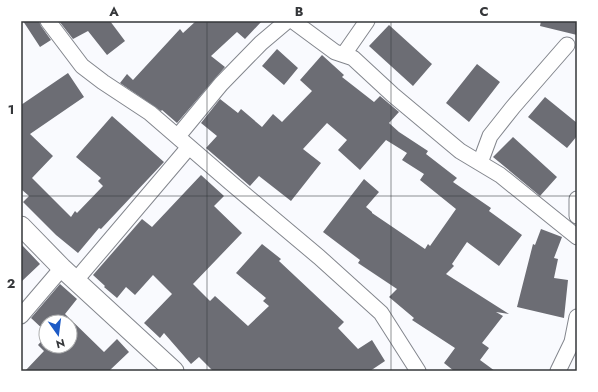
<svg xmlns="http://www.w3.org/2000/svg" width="598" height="392" font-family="Jost,sans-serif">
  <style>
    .building { fill: #6c6d74 }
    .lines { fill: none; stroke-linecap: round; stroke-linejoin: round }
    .minor-casing { stroke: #83868d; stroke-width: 17 }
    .tertiary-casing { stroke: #83868d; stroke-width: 21 }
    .minor { stroke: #fff; stroke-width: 15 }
    .tertiary { stroke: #fff; stroke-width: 19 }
    .grid { fill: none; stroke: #35373a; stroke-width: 1; stroke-opacity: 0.55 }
    .neatline { fill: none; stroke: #35373a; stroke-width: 1.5 }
    .grid-label { font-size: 13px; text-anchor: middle; font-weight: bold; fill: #35373a }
  </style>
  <rect width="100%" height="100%" fill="#f9fafe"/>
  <path class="building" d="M23,21h16l2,5 10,14 -11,7z
    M59,21h51l15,20 -18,14 -19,-24 -15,8z
    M196,21h66l-17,18 -8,-7 -26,24 14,11 -48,56 -15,-13 -1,1 -41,-28 7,-9 6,6 47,-51 3,4z
    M541,21h36v14l-37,-9z
    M389,25l43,39 -19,22 -44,-40z
    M277,49l21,19 -14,17 -22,-19z
    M322,55l22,20 -2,2 32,25 6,-6 19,16 -10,11 10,9 29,19 -2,3 31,24 -4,4 38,26 -2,3 33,24 -23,31 -32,-24 -15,22 2,2 -8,8 63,40 -13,-2 7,4 -21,27 7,5 -9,12 15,11h-41l-10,-8 11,-15 -43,-28 2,-2 -25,-21 8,-8 -39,-26 2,-3 -37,-28 41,-53 15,13 -13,15 6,5v1l53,36 3,-5 2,2 26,-37 -36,-29 4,-6 -22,-14 5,-7 -21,-13 -26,30 -22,-20 9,-10 -20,-17 -24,26 18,14 -30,38 -32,-25 -9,10 -44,-38 11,-12 -16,-13 19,-24 18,14 3,-4 21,18 11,-13 9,8 30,-31 -12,-11z
    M477,64l23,18 -31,40 -23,-19z
    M68,73l16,24 -54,37 23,22 -21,22 39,39 4,-6 2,2 26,-27 -5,-5 3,-3 -25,-21 36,-41 52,46 -63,67 -2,-1 -21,25 -22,-18 -33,-33 6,-6 -8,-7v-84z
    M545,97l32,26v13l-10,12 -39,-31z
    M513,137l44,40 -17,19 -47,-39z
    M201,175l23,21 -10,10 28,27 -49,51 17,17 5,-5 33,30 21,-20 -6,-5 3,-3 -30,-25 26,-29 19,15 -2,2 65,61 -6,6 20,21 14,-9 13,21 -15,10h-157l-14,-14 -8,7 -27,-31 -4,5 -16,-15 28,-29 -19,-19 -18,20 -9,-8 -9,11 -13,-11 1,-1 -12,-11 49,-56 10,8z
    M541,229l21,8 -8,21 4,1 -4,19 14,2 -4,38 -47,-11 16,-63 2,1z
    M21,244l19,20 -19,18z
    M60,284l17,15 -12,15 39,38 13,-13 12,13 -20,19h-84l19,-20 -6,-6 8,-9v10h24v-24h-24v10l-15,-14z"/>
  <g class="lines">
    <g class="minor-casing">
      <path id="minor" d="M48,21l34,45 21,16 47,31 81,70 88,74 62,56 37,58
        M293,21l42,31 18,6 40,37 67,56 40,24 77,62
        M344,54l23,-33
        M178,136l43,-52 40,-41 26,-22
        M480,163l10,-27 23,-29 54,-62
        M577,199v17
        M76,280l113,-133
        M21,316l41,-48
        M558,371l14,-29 5,-25"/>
    </g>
    <g class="tertiary-casing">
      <path id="tertiary" d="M21,226l41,42 112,103"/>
    </g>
    <use href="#minor" class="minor"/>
    <use href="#tertiary" class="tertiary"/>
  </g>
  <path class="grid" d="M207,21v350M391,21v350M21,196h556"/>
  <rect width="598" height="392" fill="none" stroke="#ffffff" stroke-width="44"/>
  <g transform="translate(58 334) rotate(166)"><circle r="19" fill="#ffffff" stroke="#aeafb0"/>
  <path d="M0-3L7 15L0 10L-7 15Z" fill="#1d5ac6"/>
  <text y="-6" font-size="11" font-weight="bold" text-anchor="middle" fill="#35373a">N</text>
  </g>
  <rect x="22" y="22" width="554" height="348" class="neatline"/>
  <g class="grid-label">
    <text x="114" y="16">A</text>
    <text x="299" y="16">B</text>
    <text x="484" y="16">C</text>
    <text x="11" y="114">1</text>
    <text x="11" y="288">2</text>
  </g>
</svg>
